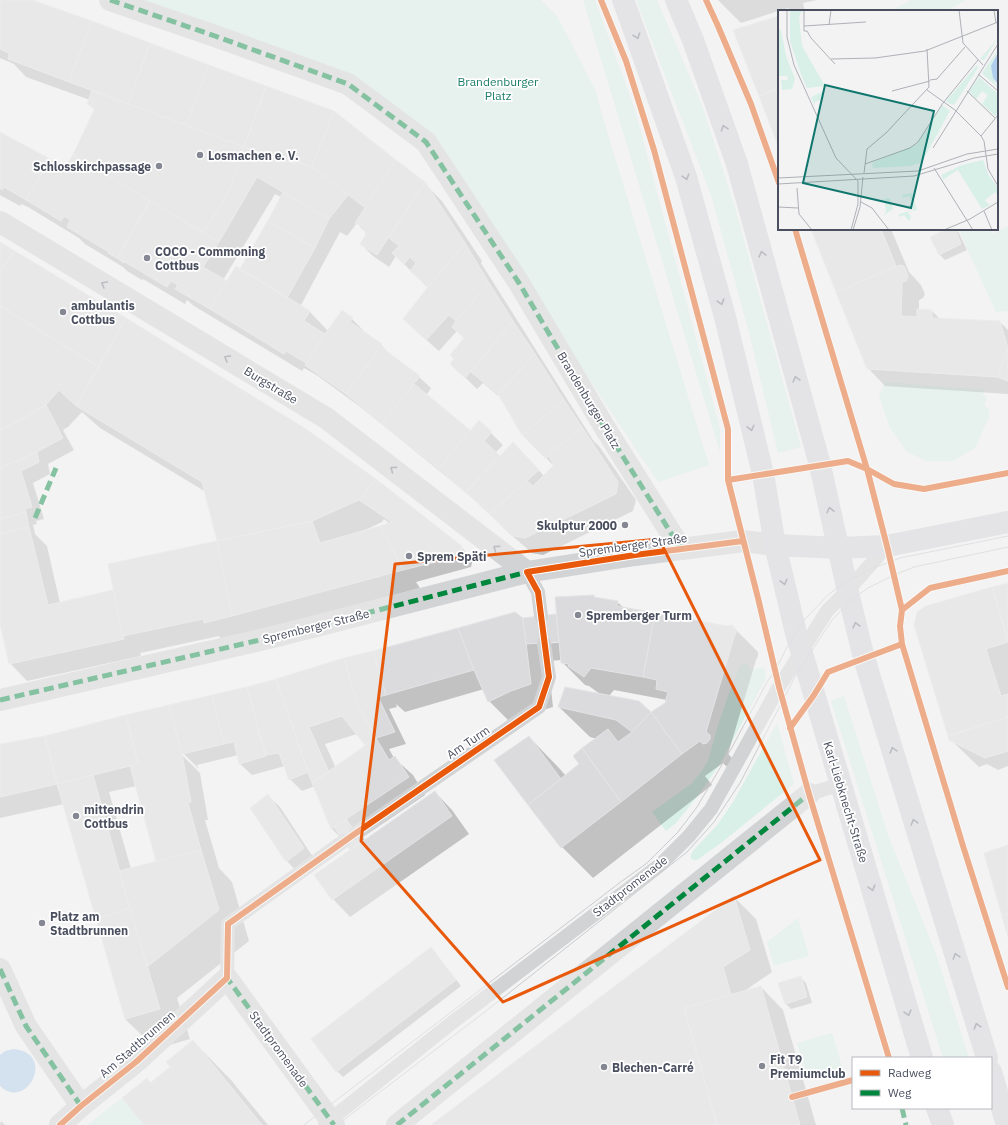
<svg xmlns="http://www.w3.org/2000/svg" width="1008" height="1125" font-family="'IBM Plex Sans',sans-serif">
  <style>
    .green { fill: #d9f0e9 }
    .water { fill: #b0ceeb }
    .shadow { fill: #0003; fill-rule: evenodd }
    .building { fill: #dbdbdd; stroke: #e4e4e6 }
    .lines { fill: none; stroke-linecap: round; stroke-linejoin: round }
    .lane { stroke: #d2d3d5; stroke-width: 14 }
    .street { stroke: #d2d3d5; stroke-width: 22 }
    .secondary { stroke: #d2d3d7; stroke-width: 22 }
    .tram { stroke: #cacbce; stroke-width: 1 }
    .quiet { stroke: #00873e; stroke-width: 5; stroke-dasharray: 10 5; stroke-linecap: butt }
    .cycleway-casing { stroke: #fff; stroke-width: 8 }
    .cycleway { stroke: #e8590c; stroke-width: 6 }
    .oneway { stroke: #7a7d89 }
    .oneway2 { stroke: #7a7d88 }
    .marked { fill: none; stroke: #e8590c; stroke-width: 3; stroke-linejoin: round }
    .poi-dot { fill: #858893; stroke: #fff; stroke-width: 1.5 }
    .labels { text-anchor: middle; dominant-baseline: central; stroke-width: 3.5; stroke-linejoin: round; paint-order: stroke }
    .park-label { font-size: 12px; fill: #1d7e69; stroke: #fff }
    .poi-label { font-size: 12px; font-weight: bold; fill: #4a4f5f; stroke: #fff; text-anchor: start }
    .street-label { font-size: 12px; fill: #4a4f5f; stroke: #fff }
    .inset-road { fill: none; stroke: #afb1b8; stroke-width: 1 }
    .view { fill: #0f766e; fill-opacity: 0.15; stroke: #0f766e; stroke-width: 2 }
    .inset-edge { fill: none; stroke: #4a4f5f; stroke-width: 2 }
  </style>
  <rect width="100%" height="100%" fill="#f3f3f3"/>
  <path class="green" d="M133,0h408l16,16 39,75 6,24 107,350 -51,17 -230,-344 -61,-47z
    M583,0h12l40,110 85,318v24z
    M636,0h21l45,105 34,106 65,236 -23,6 -28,-117 -39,-141z
    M911,0h55l-20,11h-55z
    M1008,226v85l-12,1 -28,-61 -9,-22h30l3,5z
    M885,382l73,6 25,1v5l4,5 -3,7 4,2 1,3v6l-14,31 -22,13h-26l-20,-9 -17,-24 -11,-32z
    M748,663l2,7 14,-3 2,11 -46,86 -23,33 -21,26 -10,8 -14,-19 40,-29 9,-11 7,-11 10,-36 10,-29 13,-32z
    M844,696l44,139 48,119 33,104h-26l-112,-357z
    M777,723l17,61 -73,59 -24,17h-3l-3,-1v-3l1,-4 26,-28 15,-22z
    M798,918l11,38 -35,10 -7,-24z
    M832,1033l10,34 -35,10 -10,-34z
    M122,1098l22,27h-57z"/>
  <path class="water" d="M13,1049c44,3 14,63 -13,37v-31l5,-4z"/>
  <path class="shadow" d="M0,0h29l304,112 91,71 18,18 40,60 -1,2 112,177 6,6 37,54 -3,11 -90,44 -11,-2 -24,-21 -29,-28 -27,-23 -93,-75 -41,-30 -14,-8 -2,3 -108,-65 -7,-6 -2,4 -42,-25 -1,1 -15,-9 -4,-4 -38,-23 -6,-6 -51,-31 -7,-3 -1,2 -20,-11v-62l65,36 8,-13 22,-46 -7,-6 2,-4 -64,-23 -12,-13 -14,-6zM275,194l6,3 -41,73 -13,13 -4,-3zM357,223l10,11 -6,10 12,12 16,11 7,-11 32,32 -12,43 23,20 18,-20 8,8 -10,20 -4,5 26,25 6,-6 18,15 22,37 31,31 -10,10 -19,-21 -25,2 -5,-4 8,-8 -12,-12 -21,-2 -44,-35 5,-8 -12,-11 -26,-20 -12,-12 -18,-13 1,-1 -12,-12 -10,-7 -14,19 -18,-19 -10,-5 40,-75 7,4z
    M718,0h99l-14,3 2,8h-14l-3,-3 -47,15z
    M812,229h79l18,43 12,13 4,9 -2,4 -4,2v10l13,1 8,8 60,3 8,8v64l-123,-8 -17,-18z
    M950,229h5l4,4 8,17 -22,10 -6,-6z
    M0,243l461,304 12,12 -2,8 -55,15 4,6 -170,46 -28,6 -3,-4 -79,17 1,3 -114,25 -17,-18 -10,-43zM82,412l18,16 106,64 13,49 -104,49 -55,13 -13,-57 -12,-12 -2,-9 4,-1 -1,-3 8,-2 -11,-36 17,-9 -2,-10 26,-14 -11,-20 5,-3zM384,519l6,5 -27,8v-1l19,-9z
    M1008,585v181l-10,4 -11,-6 -8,3 -29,-28 -24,-132z
    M593,596l3,2 21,4 8,7 110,20 23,23v4l-2,4 -28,94 4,4 -2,8h-4l-3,-3 -18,13 7,9 -119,93 -31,-31 -67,-86 34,-24 30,31 7,8 14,-11 17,-26 -7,-2 -31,-30 41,-13 -11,-8 -4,-1 -23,-23v-2l-14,1 5,46 -19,6 -22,11 -23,-23 -5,-12 -79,23 -9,-8 1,3 -8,2 17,35 -17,5 5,9 19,17 12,20 -62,42 2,3 70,-48 17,18 17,24 -119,83 -17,-18 18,-49 -3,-5 -16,-16 -17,-43 -13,5 -12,-12 -5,-13 -33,9 -12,-11 -2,-9 -41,10 2,4 -16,-16h-3l20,20 8,47h-3l14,48 13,14 17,59 -72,57 13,41 -34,10 -31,-30 -61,-215 -64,14v-73l45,-8 202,-49 277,-69 33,-5zM564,640v2l-19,2v-2zM614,690l53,10 -1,3 -15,10 -42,-17zM357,734l9,12 -30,22 -11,-24zM136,786l22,76 -27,7 -22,-77z
    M268,796l12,11 35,53 -17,13 -11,-12z
    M734,897l22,22 16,53 -29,20 18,-5 22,23 33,115h-384z
    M436,954l25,32 -118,91 -6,-6 -25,-32z
    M800,977l6,6 6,20 -21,6 -5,-5z
    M193,1041l38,39 37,45h-123l2,-46 4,4 20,-16z
    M1,1121l4,4h-5z"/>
  <path class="building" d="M1,0h31l60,21 -23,61 -61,-23 1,-6 -9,-4v-47z
    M779,16v72l-20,8 -26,-66z
    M92,21l58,22 -22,61 -59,-22z
    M150,43l59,22 -23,60 -58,-21z
    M209,65l57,21 -22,61 -58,-22z
    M266,86l68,25 -22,56 -16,-6 -1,3 -51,-17z
    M779,88v60l-20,-52z
    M92,90l152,57 -16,46 -25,40 -130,-78 22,-47 -8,-4z
    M334,111l62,49 -32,47 -52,-40z
    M0,132l50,27 -24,41 -22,-13 -2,3 -2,-2z
    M244,147l51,17 1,-3 16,6 36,28 -19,24 -72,-42 -38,65 -16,-9 25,-40z
    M73,155l77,46 -33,57 -9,-5 1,-1 -42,-25 3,-7 -6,-4 -3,5 -35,-21 24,-41 15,9z
    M396,160l29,22 -48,73 -17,-11 6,-10 -3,-7 -8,-4z
    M425,182l40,61 -37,44 -18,-16 6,-8 -6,-6 -6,7 -12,-11 7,-7 -10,-8z
    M283,192l46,27 -14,29 -47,-27z
    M150,201l69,41 -16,25 24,14 -17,28 -35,-20 3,-4 -7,-4 -4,6 -42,-25 -1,1 -7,-5z
    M268,221l47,27 -28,50 -47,-29z
    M811,229h70l15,37 -60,26z
    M948,229h7l6,15 -22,11 -9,-18z
    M0,242l15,9 -15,20z
    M465,243l24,40 -33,38 -7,-6 -23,25 -23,-21 25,-32z
    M15,251l111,67 -27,49 -99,-61v-35z
    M900,265l4,1 4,10 -2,5 -4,1 -1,34 16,1v-8l15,1v8l68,3 8,27 -11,29 -130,-8 -31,-77z
    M236,266l74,45 -6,10 21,13 -19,29 -20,-12 -2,3 -74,-45z
    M489,283l24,38 -48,57 -15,-14 4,-5 -4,-4 14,-17 -12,-11 4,-6z
    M0,306l99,61 -23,39 -17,-16 -13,15 -46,26z
    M342,310l11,8 -3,4 32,22 -36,50 -41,-29 20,-31z
    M126,318l180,111 70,50 -17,21 -47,21 -95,20 -15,-59 -126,-76z
    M513,321l22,33 -37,40 -27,-22z
    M381,347l39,29 -38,48 -36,-30z
    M1008,348v33l-11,-4z
    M535,354l29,46 -42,35 -24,-41z
    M414,384l56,46 -31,39 -57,-45z
    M564,400l18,27 -34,28 -2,4 -24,-24z
    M46,405l17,33 -26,14 -37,16v-37z
    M479,420l13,12 -8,9 16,15 -34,36 -27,-23z
    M582,427l36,55 -2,12 -91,44 -11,-2 -25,-22 38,-33 6,5 21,-21 -6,-10z
    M513,442l26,28 -50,44 -23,-22z
    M37,452l2,10 -18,9 11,36 -7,2 1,3 -26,7v-51z
    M376,479l86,67 -2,10 -57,14 -23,-44 12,-4 -33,-22z
    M26,512l3,15 -29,7v-15z
    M312,521l8,22 60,-17 23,44 -171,46 -15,-75z
    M29,527l19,78 65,-15 11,49 -115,25 -9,-40v-90z
    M217,541l15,75 -28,7 -1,-4 -80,17 -15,-72z
    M1008,583v58l-16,-54z
    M992,587l16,55 -22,7 15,47 7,-2v23l-60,19 -34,-111 2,-8 1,-5 9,-6z
    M594,595v2l24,4 -1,5 38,7 -12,64 -52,-9 -7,9 -16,-11 1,-2 -8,-1 -6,-66z
    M515,612l8,6 8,66 -20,7 -23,11 -14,-32 -16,-42z
    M655,613l72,13 5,-1 4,4v4l-2,4 -28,95 4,3v4l-3,4 -4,1 -3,-3 -18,13 -31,-42 14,-9 3,-11 -12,-3 1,-9 -14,-3z
    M556,614l3,28 -33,2 -3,-26z
    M458,628l16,42 -88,25 -13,-44z
    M373,651l13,44 -8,2 17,35 -19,6 -18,-32 -14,-48z
    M344,658l14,48 18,32 -11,7 -23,-29 -33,11 20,45 -17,11 -36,-104z
    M276,679l32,93 -19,8 -10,-27 -14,2 -18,-68z
    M247,687l19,69 -27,8 -5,-22 -10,2 -12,-49z
    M565,687l74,14 12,11 -19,20 -16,-12 -58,-13z
    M212,695l12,49 -42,10 -13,-49z
    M169,705l13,49 9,48 -3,1 13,47 -45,11 -26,-95 8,-2 -12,-49z
    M651,712l31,42 -61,48 -39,-54 26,-19 10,13 14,-10z
    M126,715l12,49 -81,20 -12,-48z
    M1008,717v34l-23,7 -36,-18 -1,-4z
    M45,736l12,48 -57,13v-53z
    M529,736l32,43 -33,26 -34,-45z
    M376,738l13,22 6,-4 14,21 -78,52 -19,-46z
    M582,748l39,54 -60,46 -33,-43 51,-41 -6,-8z
    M93,775l37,133 -34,11 -39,-135z
    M435,791l17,25 -120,84 -18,-25z
    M268,794l36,54 -18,14 -36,-54z
    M346,819l16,23 -12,8 -16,-23z
    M1008,845v69l-6,2 -18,-63z
    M201,850l18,60 -72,57 -28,-96z
    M734,896l16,54 -27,17 8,28 -47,13 33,117h-286z
    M130,908l30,101 -35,10 -29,-100z
    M1008,914v23l-6,-21z
    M431,947l25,33 -120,92 -25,-33z
    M801,976l6,21 -22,7 -7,-21z
    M761,986l39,139h-83l-33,-117z
    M193,1040l69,85h-118l-22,-27 25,-20 3,5 20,-16 -4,-5z"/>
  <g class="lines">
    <path class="lane" d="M527,572l11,20 3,24
      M809,794l32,-10
      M356,833l183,-126 10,-30 -5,-34
      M227,978l1,-54 116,-83
      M325,1124l124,-99 212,-161 28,-28 22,-27 68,-122 48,-76 21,-21 39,-44"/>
    <path class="street" d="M110,0l105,36 133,48 78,58 93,141 86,145 76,121
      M0,222l326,196 201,154
      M0,700l273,-63 254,-65 108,-17 108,-14 32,4
      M0,969l26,57 55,80
      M60,1125l21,-19 55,-44 91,-84 107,147
      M397,1125l412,-331"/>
    <path class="secondary" d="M623,0l6,16 57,161 39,140 38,157 12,71 21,88 126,425
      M676,0l17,40 44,124 83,301 30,136 14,57 123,400
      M775,545l64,3 48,-2 121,-24
      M991,1072l16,53
      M937,1108l6,17"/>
    <path class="tram" d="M304,1125l314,-241 29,-21 31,-31 19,-25 33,-56 37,-69 8,-11 11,-22 19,-30 24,-25 17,-12 25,-13 29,-11 108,-22
      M337,1125l158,-121 192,-152 27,-30 26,-39 56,-108 36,-55 18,-19 18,-13 26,-13 20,-8 94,-20"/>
    <path class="quiet" d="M110,0l105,36 133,48 78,58 93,141 86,145 76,121
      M35,518l21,-50
      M0,700l273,-63 254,-65
      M0,969l26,57 55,80
      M225,980l2,-2 107,147
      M902,1108l4,17
      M397,1125l412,-331"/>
    <g class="cycleway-casing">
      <path id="cycleway" d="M601,0l25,61 28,89 74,279v51l30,118 21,89 30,107 80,264
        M706,0l12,26 33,78 28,79
        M795,229l72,240 20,77 15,64 -2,16 2,18 61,202 45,141
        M728,480l120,-19 19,8 27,15 30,5 84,-16
        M902,610l28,-22 78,-17
        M790,728l24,-33 14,-23 74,-28
        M792,1097l61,-17
        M60,1125l21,-19 55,-44 91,-84 1,-54 128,-91 183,-126 10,-30 -11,-85 -11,-20 108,-17 108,-14"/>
    </g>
    <use href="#cycleway" class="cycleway"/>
  </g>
  <defs><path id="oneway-chevron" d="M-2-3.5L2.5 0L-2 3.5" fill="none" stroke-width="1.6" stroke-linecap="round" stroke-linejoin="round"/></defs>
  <g class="oneway">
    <use href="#oneway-chevron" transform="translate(637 36) rotate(71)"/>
    <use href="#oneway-chevron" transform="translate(724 128) rotate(-109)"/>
    <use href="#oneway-chevron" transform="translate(686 177) rotate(73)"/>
    <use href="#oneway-chevron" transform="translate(762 254) rotate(-105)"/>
    <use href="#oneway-chevron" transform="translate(721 302) rotate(74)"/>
    <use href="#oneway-chevron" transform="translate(796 379) rotate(-105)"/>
    <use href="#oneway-chevron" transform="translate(751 428) rotate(76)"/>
    <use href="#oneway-chevron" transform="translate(830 510) rotate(-103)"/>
    <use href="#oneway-chevron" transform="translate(784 582) rotate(76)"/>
    <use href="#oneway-chevron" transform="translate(856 625) rotate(-104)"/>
    <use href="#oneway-chevron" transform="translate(893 750) rotate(-107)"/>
    <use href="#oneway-chevron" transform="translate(914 822) rotate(-107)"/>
    <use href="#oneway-chevron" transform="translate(872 888) rotate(74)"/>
    <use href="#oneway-chevron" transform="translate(956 956) rotate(-107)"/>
    <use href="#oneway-chevron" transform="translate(908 1013) rotate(74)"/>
    <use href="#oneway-chevron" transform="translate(977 1026) rotate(-107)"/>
  </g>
  <g class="oneway2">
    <use href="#oneway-chevron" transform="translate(104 284) rotate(-149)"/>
    <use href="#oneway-chevron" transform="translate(227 358) rotate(-149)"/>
    <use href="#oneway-chevron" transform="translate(393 469) rotate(-143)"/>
    <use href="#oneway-chevron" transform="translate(496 548) rotate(-143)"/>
  </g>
  <path d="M0 0H1008V1125H0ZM659,539l161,321 -317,142 -142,-161 34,-277z" fill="#f3f3f3" fill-opacity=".55" fill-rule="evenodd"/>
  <path class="marked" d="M659,539l161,321 -317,142 -142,-161 34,-277z"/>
  <g class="poi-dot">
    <circle cx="200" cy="155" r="4"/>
    <circle cx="159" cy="166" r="4"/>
    <circle cx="147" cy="258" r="4"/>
    <circle cx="63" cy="312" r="4"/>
    <circle cx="625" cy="525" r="4"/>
    <circle cx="409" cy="556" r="4"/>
    <circle cx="578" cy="615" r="4"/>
    <circle cx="76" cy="816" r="4"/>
    <circle cx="42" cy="923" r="4"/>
    <circle cx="762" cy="1066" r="4"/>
    <circle cx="604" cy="1067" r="4"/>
  </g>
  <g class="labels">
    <g class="park-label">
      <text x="498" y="81">Brandenburger<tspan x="498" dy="14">Platz</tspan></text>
    </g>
    <g class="poi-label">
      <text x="208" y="155">Losmachen e. V.</text>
      <text x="151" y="166" text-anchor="end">Schlosskirchpassage</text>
      <text x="155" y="251">COCO - Commoning<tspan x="155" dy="14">Cottbus</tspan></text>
      <text x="71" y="305">ambulantis<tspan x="71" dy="14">Cottbus</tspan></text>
      <text x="617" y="525" text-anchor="end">Skulptur 2000</text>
      <text x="417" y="556">Sprem Späti</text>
      <text x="586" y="615">Spremberger Turm</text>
      <text x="84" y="809">mittendrin<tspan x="84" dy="14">Cottbus</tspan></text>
      <text x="50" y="916">Platz am<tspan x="50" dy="14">Stadtbrunnen</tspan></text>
      <text x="770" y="1059">Fit T9<tspan x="770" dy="14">Premiumclub</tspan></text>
      <text x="612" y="1067">Blechen-Carré</text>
    </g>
    <g class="street-label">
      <text transform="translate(271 385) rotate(31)">Burgstraße</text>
      <text transform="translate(589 400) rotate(59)">Brandenburger Platz</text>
      <text transform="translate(633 545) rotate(-8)">Spremberger Straße</text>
      <text transform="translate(316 626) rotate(-14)">Spremberger Straße</text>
      <text transform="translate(468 742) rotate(-34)">Am Turm</text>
      <text transform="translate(846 802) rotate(73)">Karl-Liebknecht-Straße</text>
      <text transform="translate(630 886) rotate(-38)">Stadtpromenade</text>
      <text transform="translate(137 1044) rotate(-41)">Am Stadtbrunnen</text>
      <text transform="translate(279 1049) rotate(54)">Stadtpromenade</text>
    </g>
  </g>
  <g transform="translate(778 10)">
    <rect width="220" height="220" fill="#f3f3f3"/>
    <path d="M12,0h12l-3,7 3,29 23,40 -18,2 -7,-16 -10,-31zM0,19l3,1 5,26 9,23 -3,10 -10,1 -1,-10h7l-1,-4h-9zM220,28l-14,22h-3l-1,-1zM220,40l-4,8 -1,20 5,10 -16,-15zM199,55l1,3 -24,37 -6,-2 -2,-2zM201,67l19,17v18l-3,4 -13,-12 6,-9 -6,-4 -6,8 -7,-8zM44,82l3,6 -10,4v4l-4,-9zM164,95l8,6 -28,51 -11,4 -38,2 -1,-5 45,-19zM205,150l5,14 10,14v7l-3,-3 -10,8 4,5 9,-6 -8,6 -8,4 -24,-39 -14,9v2l-3,-6 21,-10zM134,183l5,17 -9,2 3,5 -2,4 -5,-6 -5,2v-3l14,-4 -2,-11 -2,-3 -6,2 -1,-3zM112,188l3,11 -10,7 3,-4 -1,-9 -4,-3z" fill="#d9f0e9"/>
    <path d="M220,42l-1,16 1,16 -5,-6 -2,-12z" fill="#b0ceeb"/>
    <path class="inset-road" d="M9,0v27l7,28 42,93 22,23v23l-7,26M26,0v21h3l4,7 24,26M181,0l4,33 20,22M216,0l2,13M51,15l2,-15M26,16l62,-4M53,49l44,-1 50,-7 73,-29M200,64l20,17M152,70l7,-1 28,-32M149,80l28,20 26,26 3,5 4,28 10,17M114,81l38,-10M189,81l28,27M203,126l17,-21M155,138l65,-104M87,154l45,-16 8,-6 25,-39 35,-43M156,158l39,62M86,163l3,-24 19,-16 43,-46 -2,-38M0,168l140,-7 49,-17 31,-5M0,174l136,-8 60,-18 24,-4M19,178l2,26 13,16M83,192l11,6 17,22M0,197l20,1M206,201l8,19M75,220l7,-23 3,-30M166,220l26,-11 28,-17"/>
    <path class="view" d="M47,75l109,26 -23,97 -108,-25z"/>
    <rect width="220" height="220" class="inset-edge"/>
  </g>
  <rect x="852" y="1057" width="140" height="52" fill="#ffffff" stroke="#b7b9bf"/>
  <rect x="860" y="1070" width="20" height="6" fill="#e8590c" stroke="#b7b9bf"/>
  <text x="888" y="1077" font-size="12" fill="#4a4f5f">Radweg</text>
  <rect x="860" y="1090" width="20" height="6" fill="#00873e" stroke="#b7b9bf"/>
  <text x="888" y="1097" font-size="12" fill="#4a4f5f">Weg</text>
</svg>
